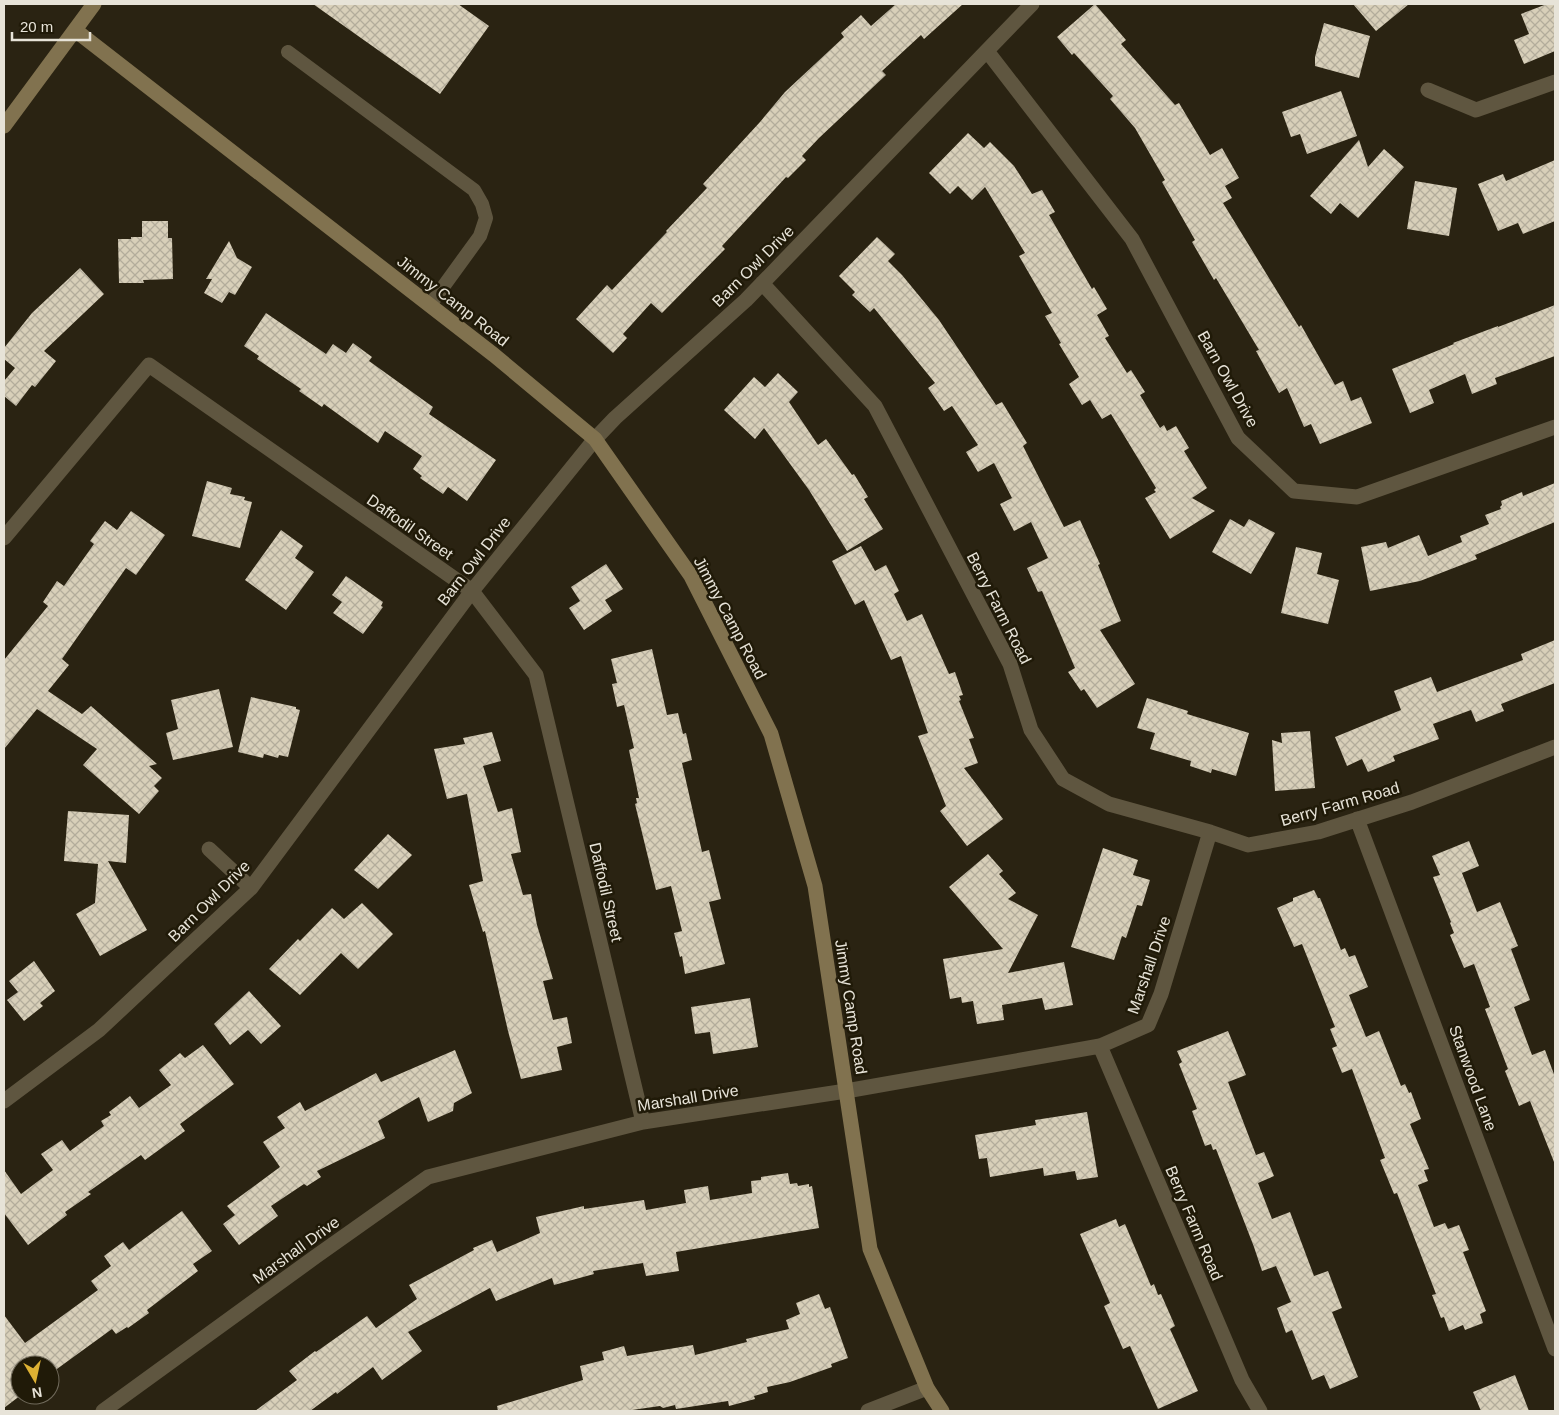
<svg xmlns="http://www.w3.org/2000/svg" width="1559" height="1415" font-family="Arial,sans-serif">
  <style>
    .building { fill: url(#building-cross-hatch) }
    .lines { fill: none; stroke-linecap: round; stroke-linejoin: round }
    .lane { stroke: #5f5640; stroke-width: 14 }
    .street { stroke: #5f5640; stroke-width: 15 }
    .secondary { stroke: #81724f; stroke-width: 15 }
    .labels { text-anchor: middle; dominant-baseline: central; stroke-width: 5; stroke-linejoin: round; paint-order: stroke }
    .street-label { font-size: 16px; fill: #e7e3d8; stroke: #201a08 }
  </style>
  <defs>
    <pattern id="building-cross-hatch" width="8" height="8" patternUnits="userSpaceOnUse" patternTransform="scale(1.25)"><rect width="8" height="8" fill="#d8cfb9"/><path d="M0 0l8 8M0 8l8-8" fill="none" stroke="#b3ac9b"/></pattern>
  </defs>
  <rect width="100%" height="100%" fill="#2a2312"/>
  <path class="building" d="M313,4h145l31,22 -49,68z
    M896,4h67l-39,35 -3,-4 -39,36 4,4 -67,63 -17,18 4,4 -18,18 -2,-1 -64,69 3,3 -63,64 -11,-10 -28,31 4,4 -14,15 -37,-34 31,-34 5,5 55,-58 -1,-1 41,-43 -4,-4 57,-62 25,-30 59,-55 -3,-4 20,-18 10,11z
    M1095,4l31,36 -5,4 54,61 4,-2 31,52 12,-7 17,30 -14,8 7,12 -9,5 76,124 2,-2 34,60 8,-4 8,20 10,-4 11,26 -52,21 -9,-20 -7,3 -17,-39 -8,5 -23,-42 3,-1 -43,-72 -2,2 -22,-38 3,-2 -33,-58 3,-2 -30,-52 -25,-29 3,-3 -39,-43 -2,2 -15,-18z
    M1353,4h56l-33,27z
    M1547,4h8v47l-31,13 -10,-24 15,-6 -8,-20z
    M1324,23l46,13 -11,42 -44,-12v-9z
    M1341,91l16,45 -50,18 -7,-20 -9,3 -9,-25z
    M968,133l16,15 6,-6 24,24 18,28 10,-4 13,22 -6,3 43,74 2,-2 13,22 -10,6 12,21 -4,2 22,35 4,-3 14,22 -5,3 20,33 4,-3 3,6 9,-5 13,22 -5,3 23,37 -15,10 23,13 -45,28 -25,-41 11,-6 -2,-2 2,-2 -45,-74 -9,5 -12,-19 -8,5 -13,-21 10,-7 -20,-33 2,-1 -16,-27 7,-3 -33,-57 6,-3 -40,-66 -13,13 -14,-14 -8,8 -21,-21z
    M1359,140l9,27 16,-18 20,18 -46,51 -18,-15 -9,11 -21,-18z
    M1555,160v61l-32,13 -5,-11 -20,8 -20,-47 25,-10 3,7z
    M1415,181l42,7 -8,48 -42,-7z
    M142,221h26v17h4l1,41 -30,1 1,3h-25l-1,-44h13v-2h11z
    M877,237l18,17 -7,7 14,14 37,45 57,85 6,-3 25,41 -4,3 41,81 16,-7 20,44 -2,1 23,56 -21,9 35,54 -38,24 -13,-19 -3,2 -13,-19 7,-4 -33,-77 -4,1 -11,-24 21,-10 -17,-36 -17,9 -14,-27 12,-6 -18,-35 -16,9 -12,-20 12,-7 -26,-39 -8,5 -16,-23 7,-5 -61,-75 -4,4 -18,-17 3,-3 -16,-16z
    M229,241l8,17 15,9 -17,28 -6,-3 -7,11 -18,-10 8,-14h-6z
    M80,268l24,26 -60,57 12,10 -21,26 -3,-2 -16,21 -12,-10v-15l11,-13 -11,-9v-11l28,-35z
    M1555,305v51l-60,22 2,6 -25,10 -7,-20 -36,16 5,13 -24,10 -18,-44 62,-25 -1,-1 45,-17v1z
    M266,313l60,41 7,-10 13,9 7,-10 19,14 -3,4 64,46 -4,7 67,46 -29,41 -19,-14 -5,7 -23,-16 2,-2 -9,-7 9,-13 -37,-25 -7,12 -54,-39 -2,3 -23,-16 2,-2 -44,-30 2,-3 -15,-10z
    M778,373l20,19 -9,10 29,43 8,-6 26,36 2,-1 14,23 -4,2 19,30 -36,22 -38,-61 -45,-62 -9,11 -31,-29 30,-33 11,10z
    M207,481l25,7 -2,6 15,3 -1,3 8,2 -12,46 -48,-12z
    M1555,483v39l-80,33 2,4 -57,22 -50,10 -9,-44 25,-5 2,6 31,-13 9,21 34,-14 -2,-6 29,-12 -4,-9 16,-6 -1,-2 2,-2 -1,-4 21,-9 1,4z
    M131,511l34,24 -29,40 -10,-7 -64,91 7,6 -21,26 34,23 9,-8 66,58 -8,2 13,12 -8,8 5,5 -20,23 -56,-49 14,-16 -60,-40 -33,40v-89l44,-54 -5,-4 14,-21 7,5 30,-42 -4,-3 15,-20 12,9z
    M1230,519l14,8 5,-8 26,14 -24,41 -39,-22z
    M281,530l22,16 -8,12 19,14 -28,38 -41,-30z
    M861,546l14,25 11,-6 13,26 -5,3 13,27 15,-7 27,60 6,-2 8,23 -4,1 2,4 -2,1 15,37 -5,1 9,24 -14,5 39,51 -36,27 -27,-35 6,-5 -28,-70 10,-3 -27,-77 -10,4 -27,-60 -9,5 -23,-44z
    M1296,547l26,6 -5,21 22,6 -11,44 -47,-11z
    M606,564l17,25 -18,11 7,11 -28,19 -15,-22 11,-7 -9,-14z
    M346,576l37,26 -2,4 2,1 -20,27 -30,-21 9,-11 -10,-7z
    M1555,640v43l-54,21 3,7 -28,11 -5,-12 -38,14 6,15 -46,17 2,5 -27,11 -6,-13 -15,7 -12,-29 66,-27 -7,-19 37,-14 6,15 86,-32 -2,-6z
    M652,649l15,66 11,-2 5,21 3,-1 6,27 -10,3 20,89 7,-2 12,49 -12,3 16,62 -40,10 -3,-18 -2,1 -6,-24 8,-2 -11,-45 -15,4 -21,-86 2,-1 -1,-5h3l-10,-48 5,-2 -10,-43 -7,2 -5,-23 5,-1 -6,-24z
    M219,689l14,58 -60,13 -7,-27 12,-4 -7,-29z
    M251,697l45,10v2l4,1 -12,47 -9,-2 -1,3 -14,-4 -1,4 -25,-6z
    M1147,698l41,13 -1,3 62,19 -13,43 -24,-7 -1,4 -21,-7 1,-5 -41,-12 5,-16 -18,-5z
    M1310,731l5,57 -40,3 -3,-51 10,3 -1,-10z
    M492,732l9,29 -18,5 15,46 14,-4 9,44 -10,2 12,41 8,-1 6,31 16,54 -10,2 10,39 14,-3 5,26 -15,4 5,23 -41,9 -13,-48 -23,-100 -2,1 -14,-47 14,-4 -16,-87 -20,5 -13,-50 31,-5 -2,-6z
    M68,811l61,4 -3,48 -18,-2 39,69 -47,26 -24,-42 19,-11 3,-39 -34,-3z
    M388,834l24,21 -34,34 -24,-19z
    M1469,841l10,25 -17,7 15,39 23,-10 18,44 -7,3 19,51 -16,7 18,48 13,-5 10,27v84l-1,1 -24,-61 -11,5 -14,-35 3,-2 -23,-60 5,-2 -16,-43 -10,4 -14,-33 4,-2 -4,-10 1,-1 -18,-45 7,-2 -8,-19z
    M1103,848l35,12 -5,15 17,5 -8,26 -5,-1 -11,33 -4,-2 -8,24 -43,-13z
    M988,854l15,17 -4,3 17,19 -8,6 30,16 -30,58 56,-11 9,43 -28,5 -3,-12 -40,7 2,15 -27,4 -4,-23 -11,2 -1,-6 -11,2 -7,-40 60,-10 -54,-62z
    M1314,890l4,8h2l21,52 4,-2 4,9 6,-2 13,32 -19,8 17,42 13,-6 22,55 4,-2 4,9 2,-1 10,27 -11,5 19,45 -5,1 4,11 -10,4 16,42 11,-4 3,6 11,-4 10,25 -6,2 23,59 -6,3 3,9 -18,7 -2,-5 -14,6 -5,-14 -3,1 -9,-23 4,-1 -39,-101 -3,1 -14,-34 5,-2 -33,-89 -10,4 -10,-25 5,-2 -7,-17 5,-2 -33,-83 -8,3 -17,-39 16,-7v-3z
    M362,903l31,31 -35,35 -17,-16 -41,42 -31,-26 29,-30 2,2 32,-33 12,11z
    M34,961l21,30 -15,12 3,3 -19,15 -17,-21 11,-8 -9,-11z
    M249,991l32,35 -20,18 -13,-14 -18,15 -16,-21z
    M750,998l8,49 -45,7 -3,-22 -15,2 -4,-27z
    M1228,1031l18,44 -18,7 28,73 8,-3 10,24 -16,7 14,36 18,-7 24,64 14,-5 14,37 -10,4 26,65 -28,12 -6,-14 -12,5 -20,-50 -6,3 -9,-25 14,-6 -15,-36 -14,5 -8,-24 -38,-98 -3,1 -2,-6 -6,2 -13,-35 5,-2 -18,-45 3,-2 -5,-11z
    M203,1045l31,39 -54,40 5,7 -40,29 -4,-5 -53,37 3,2 -26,18 2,3 -39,30 -24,-32v-43l17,24 32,-24 -12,-16 21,-14 8,11 34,-25 -3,-5 10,-6 -2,-3 21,-16 9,12 32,-23 -12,-15 21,-17 5,5z
    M455,1050l17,43 -18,10 -1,8 -25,11 -9,-25 -41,24 7,17 -68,33 4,6 -14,9 -3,-2 -33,22 7,10 -39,29 -16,-21 12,-9 -8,-9 53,-39 -17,-25 22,-14 -8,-11 23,-15 5,9 71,-38 5,9z
    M1087,1112l11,65 -21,3 -2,-9 -31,5 -1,-8 -53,9 -3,-19 -8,1 -4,-24 61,-10 -1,-5z
    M788,1173l2,11 7,-1 1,3 11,-2v3l3,-1 7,42 -143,24 3,19 -33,5 -3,-13 -50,8 1,3 -40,11 -2,-7 -56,23 -6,-13 -82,44 14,19 -40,29 -9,-13 -36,27 -1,-2 -26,19h-55l42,-31 -8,-9 26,-20 1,1 51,-36 9,12 41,-29 -8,-14 65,-35 -1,-2 19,-8 5,12 43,-19 -4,-16 48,-11v3l60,-9 2,10 40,-7 -2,-13 24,-4 2,14 42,-7 -1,-12 10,-1v-3z
    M182,1211l30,40 -19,13 5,7 -51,39 2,3 -21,15 -1,-1 -11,7 -4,-5 -62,45v-9h-30v30h1l-17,13v-93l21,28 73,-53 -7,-9 20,-15 -7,-10 19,-14 6,8z
    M1116,1219l3,8 6,-3 26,62 3,-2 4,11 3,-1 14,32 -5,3 28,62 -40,18 -28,-63 -7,3 -19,-43 6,-3 -30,-69z
    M819,1294l6,15 5,-2 18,51 -17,6 1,3 -42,15 -23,5 1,5 -14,4 1,3 -26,7 -1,-5 -52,8 -1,-4 -12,3 -3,-2 -35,5h-127l-1,-5 86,-26 -3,-14 24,-6 -2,-8 22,-6 3,10 66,-11 2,10 52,-13 -1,-3 43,-10 -3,-9 14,-6 -4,-11z
    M1515,1375l14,36h-48l-8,-19z"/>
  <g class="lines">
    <path class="lane" d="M288,52l186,138 8,14 4,14 -6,18 -50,69"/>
    <path class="street" d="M987,51l145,188 106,199 56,53 63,6 198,-70
      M1428,90l48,20 79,-28
      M762,283l113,123 135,258 21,66 32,49 46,25 101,28 38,13 70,-13 94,-30 143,-55
      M4,538l145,-173 323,226 64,84 107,447
      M1357,819l198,530
      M209,849l42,39
      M1100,1046l142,334 18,31
      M4,1101l95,-71 152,-142 221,-297 123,-152 20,-21 131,-118 286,-296
      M103,1411l212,-154 113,-80 215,-55 203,-31 254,-45 48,-21 13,-31 49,-162
      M868,1411l59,-23"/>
    <path class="secondary" d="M75,30l419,325 101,84 96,137 80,158 44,152 55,363 57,139 15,23
      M4,126l90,-122"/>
  </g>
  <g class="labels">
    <g class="street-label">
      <text transform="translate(753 266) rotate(-45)">Barn Owl Drive</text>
      <text transform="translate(453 301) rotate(38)">Jimmy Camp Road</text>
      <text transform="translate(1228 379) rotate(61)">Barn Owl Drive</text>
      <text transform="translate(410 527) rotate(35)">Daffodil Street</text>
      <text transform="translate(474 561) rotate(-52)">Barn Owl Drive</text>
      <text transform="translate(999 608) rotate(63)">Berry Farm Road</text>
      <text transform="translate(730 618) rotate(62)">Jimmy Camp Road</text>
      <text transform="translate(1340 804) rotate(-16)">Berry Farm Road</text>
      <text transform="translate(606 892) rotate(77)">Daffodil Street</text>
      <text transform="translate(209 901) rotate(-45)">Barn Owl Drive</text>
      <text transform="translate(1149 965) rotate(-71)">Marshall Drive</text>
      <text transform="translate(851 1007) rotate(81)">Jimmy Camp Road</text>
      <text transform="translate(1473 1078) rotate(70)">Stanwood Lane</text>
      <text transform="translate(688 1098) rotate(-9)">Marshall Drive</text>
      <text transform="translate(1194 1223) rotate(67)">Berry Farm Road</text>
      <text transform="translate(296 1250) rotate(-36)">Marshall Drive</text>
    </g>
  </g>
  <rect width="1559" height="1415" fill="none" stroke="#e7e3d8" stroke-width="10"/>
  <g transform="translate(35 1380) rotate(171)"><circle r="24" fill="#201a08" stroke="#706a5b"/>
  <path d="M0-4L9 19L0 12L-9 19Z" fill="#ddb133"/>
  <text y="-8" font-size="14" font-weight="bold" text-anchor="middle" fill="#e7e3d8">N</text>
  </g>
  <path d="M12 32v8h78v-8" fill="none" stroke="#e7e3d8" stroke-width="2.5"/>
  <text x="20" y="32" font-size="15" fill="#e7e3d8" stroke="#201a08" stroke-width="4" paint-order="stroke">20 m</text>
</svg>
